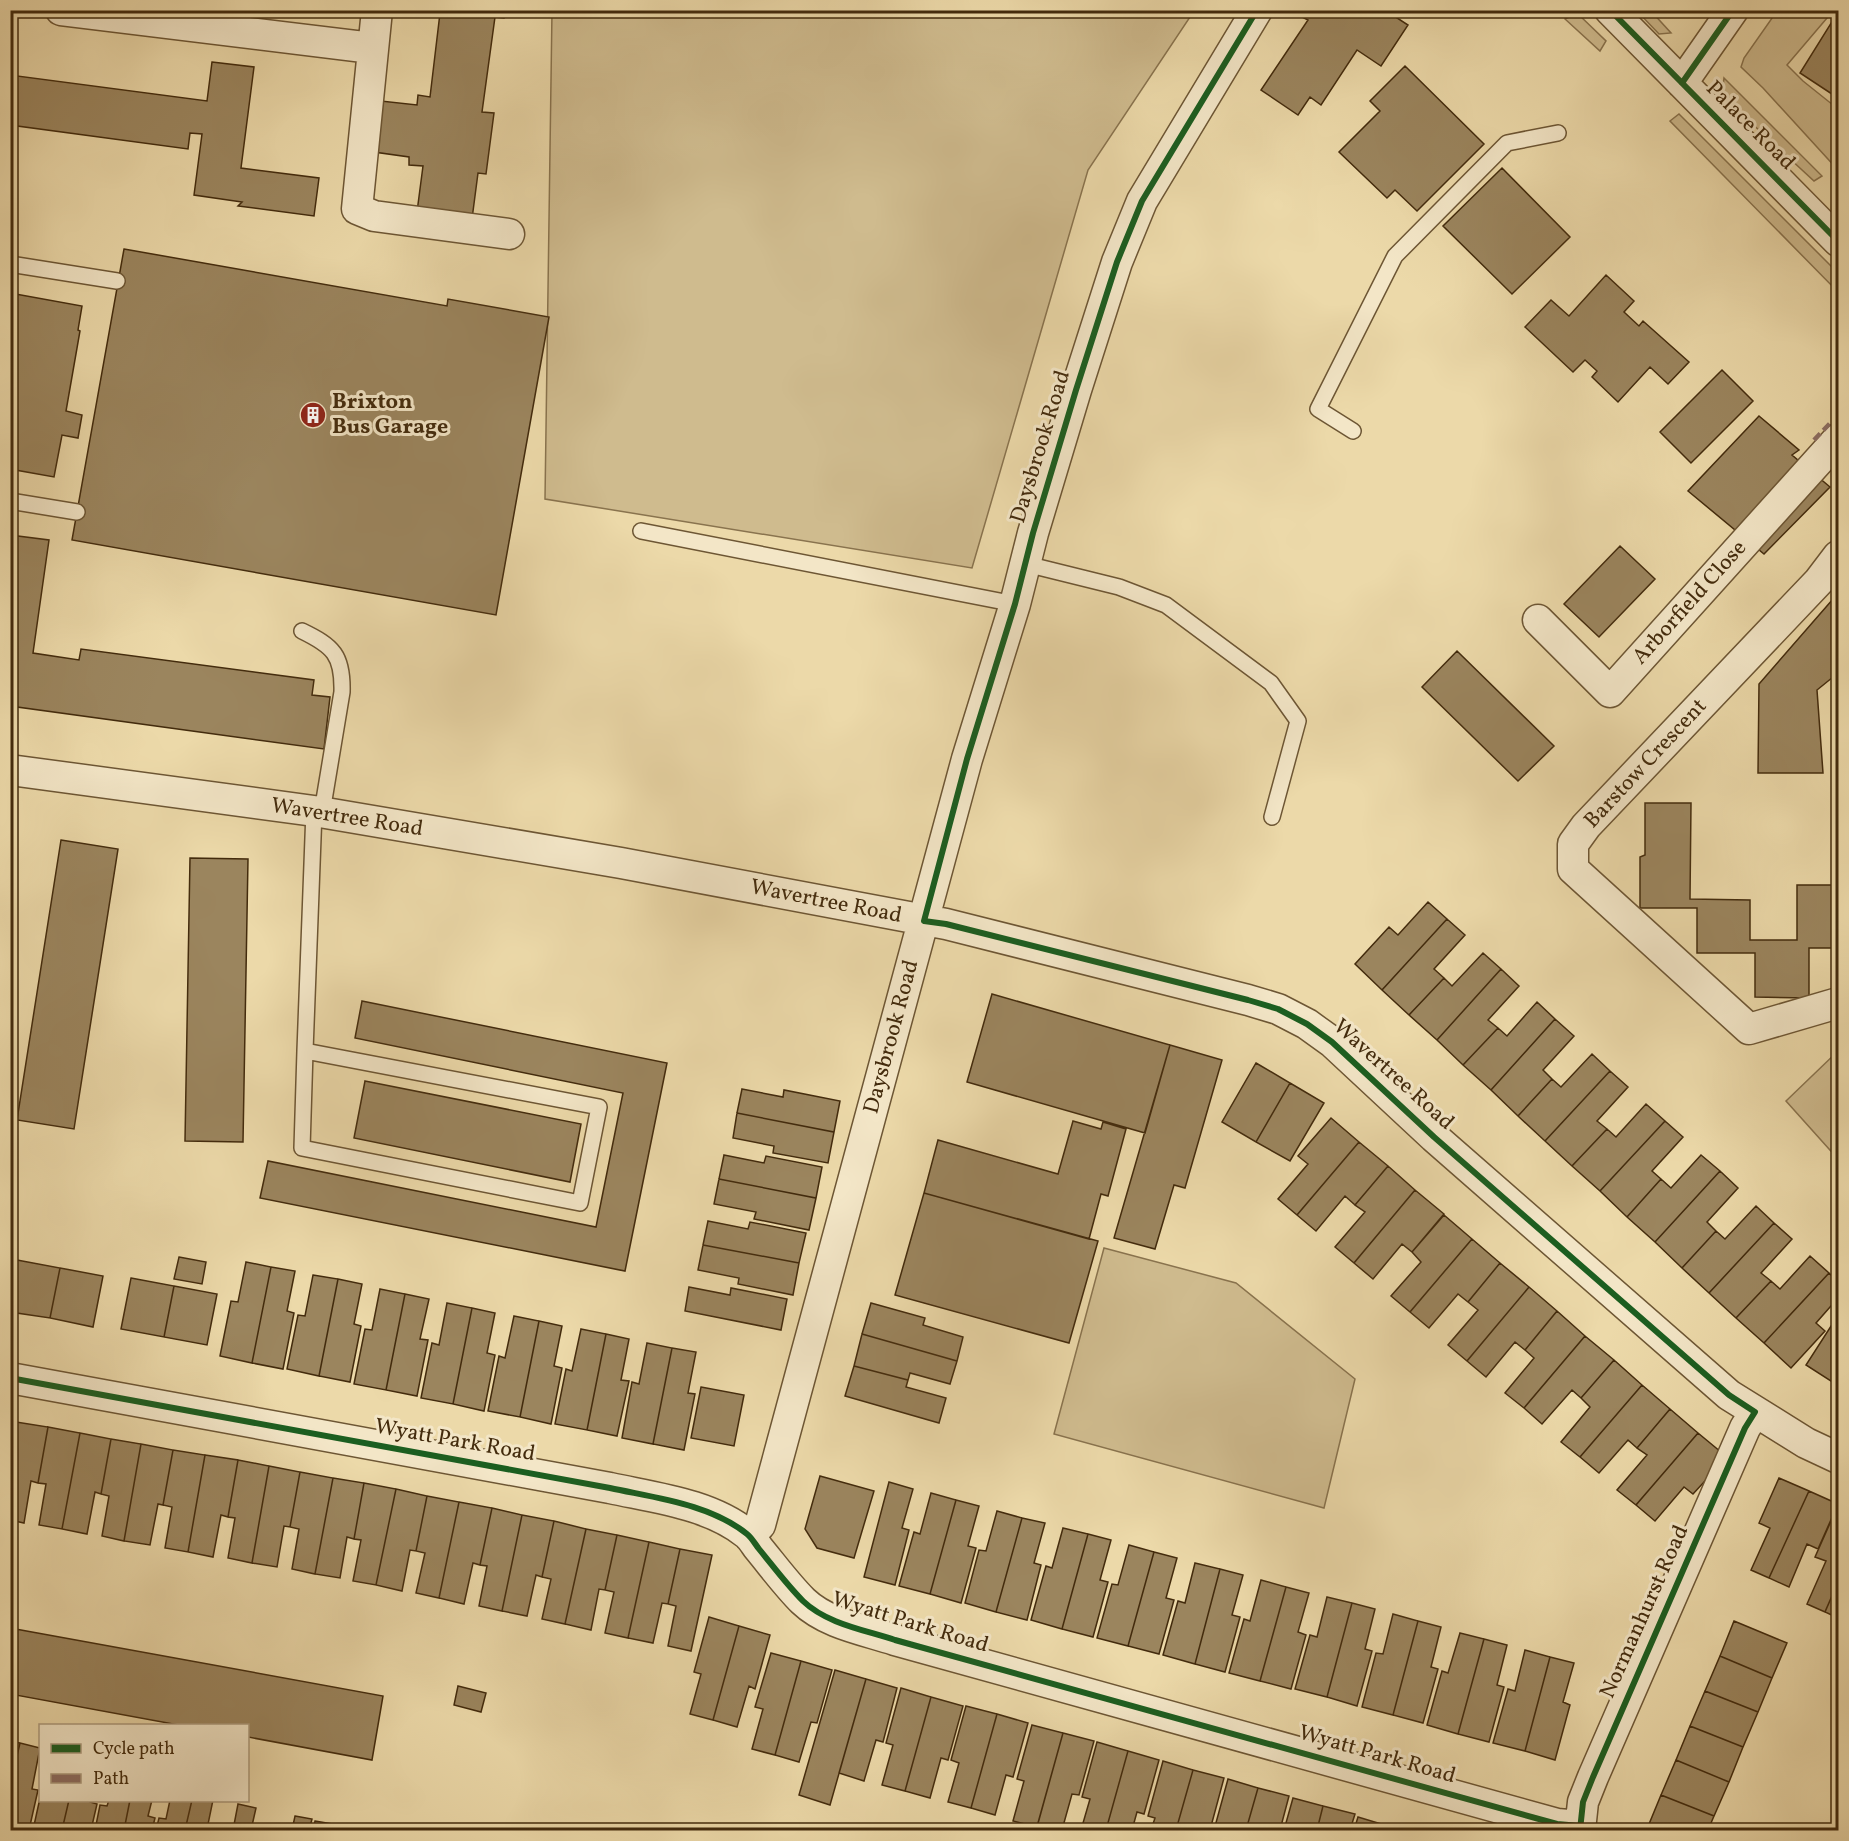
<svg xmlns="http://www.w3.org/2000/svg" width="1849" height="1841" font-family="Vollkorn,serif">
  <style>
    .green { fill: #cfbb8e; stroke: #89734e; stroke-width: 1.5 }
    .building { fill: #9b855e; stroke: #432b0d; stroke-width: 1.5 }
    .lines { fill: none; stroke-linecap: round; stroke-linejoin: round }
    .service-casing { stroke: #6d5634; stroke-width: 18 }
    .minor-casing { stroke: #6d5634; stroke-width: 33 }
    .service { stroke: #f3e6c7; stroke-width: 15 }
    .minor { stroke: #f3e6c7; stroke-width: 30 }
    .quiet { stroke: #8d6e63; stroke-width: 4.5; stroke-dasharray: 9 4.5; stroke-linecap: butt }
    .cycleway-casing { stroke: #f3e6c7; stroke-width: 10 }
    .cycleway { stroke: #1b5e20; stroke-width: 6 }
    .labels { text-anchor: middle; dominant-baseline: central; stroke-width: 6; stroke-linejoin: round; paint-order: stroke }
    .street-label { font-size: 22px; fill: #432b0d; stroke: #f3e6c7 }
    .poi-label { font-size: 22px; font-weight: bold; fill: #432b0d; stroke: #f3e6c7; text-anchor: start }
  </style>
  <rect width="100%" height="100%" fill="#ecd9a9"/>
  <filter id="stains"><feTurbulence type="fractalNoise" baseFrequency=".00333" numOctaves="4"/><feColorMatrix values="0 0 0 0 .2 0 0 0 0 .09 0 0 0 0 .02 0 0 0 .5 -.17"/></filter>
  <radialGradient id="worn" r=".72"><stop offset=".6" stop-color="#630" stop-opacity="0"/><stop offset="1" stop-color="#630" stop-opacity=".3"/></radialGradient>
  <path class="green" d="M552,11h642l-106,159 -116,398 -427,-69z
    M1637,11h14l20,22 -12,1z
    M1777,11h56l-46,54 16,16 35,28v61l-75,-82 -22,-21 3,-9z
    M1577,13l29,28 -6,10 -35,-32z
    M1724,78l98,98 -8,5 -92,-85z
    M1679,114l159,159v19l-168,-171z
    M1838,1051v108l-52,-58z
    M1104,1248l132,35 119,96 -31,129 -270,-74z"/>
  <path class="building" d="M432,10h73l-1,8 -9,-1 -13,95 12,1 -8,61 -8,-1 -6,46 -55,-7 6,-46 -14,-1v-8l-35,-5 7,-51 36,4 1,-10 12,2 10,-84z
    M1307,10h78l23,15 -27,41 -24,-16 -36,55 -11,-8 -12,18 -37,-25 47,-70 -6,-3z
    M1838,12v86l-38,-25z
    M212,62l42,5 -13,101 78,10 -5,38 -76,-10 4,-4 -48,-7 8,-61 -12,-1 -2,16 -178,-24v-50l197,26z
    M1405,66l79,78 -67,67 -22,-21 -8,8 -48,-46 41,-41 -10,-10z
    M1502,168l68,69 -58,57 -69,-68z
    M124,249l323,57 1,-7 101,18 -53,298 -424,-75z
    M1606,275l28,26 -10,11 15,14 4,-5 46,41 -21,22 -18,-17 -32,35 -26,-25 5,-6 -12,-11 -12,12 -48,-45 26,-27 18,16z
    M10,293l72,13 -4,24 2,1 -14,80 16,4 -4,23 -16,-3 -8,42 -44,-8z
    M1722,370l31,31 -62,62 -31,-31z
    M1759,416l40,34 -7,5 38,32 -66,67 -76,-63z
    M10,535l39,5 -16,113 46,7 2,-11 233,31 -2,15 18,2 -6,52 -314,-43z
    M1620,546l35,33 -56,58 -35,-33z
    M1833,599h5v74l-21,17 6,83h-65l1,-89z
    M1457,651l97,95 -36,35 -96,-94z
    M1645,803h46l-1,96 60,1v40h47v-55h41v63h-29v50l-54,-1v-44h-58v-45h-57v-51l5,-2z
    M61,840l57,9 -44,280 -57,-9z
    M190,858l58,1 -5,283 -58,-1z
    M1428,902l19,17 -65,71 -27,-26 34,-37 9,8z
    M1447,919l18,16 -31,34 10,9 -35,37 -27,-25z
    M1483,953l18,16 -64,71 -28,-25 35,-37 8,8z
    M1501,969l18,17 -31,34 10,8 -35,37 -26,-25z
    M992,994l178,51 -25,88 -178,-51z
    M362,1001l305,62 -42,208 -365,-73 8,-37 328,66 27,-134 -268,-55z
    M1537,1002l18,17 -64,71 -28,-25 35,-37 9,8z
    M1555,1019l19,17 -31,34 9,9 -34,37 -27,-26z
    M1170,1045l52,15 -37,128 -11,-3 -19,64 -41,-11z
    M1592,1054l18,17 -65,70 -27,-25 34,-37 9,8z
    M1256,1063l34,20 -34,59 -34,-20z
    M1610,1071l18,16 -31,34 10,8 -35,37 -27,-25z
    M365,1081l216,43 -11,58 -216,-44z
    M1290,1083l34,20 -34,58 -34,-19z
    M742,1089l41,8 1,-7 56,11 -6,31 -97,-19z
    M1646,1104l19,17 -65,70 -28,-25 35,-37 9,8z
    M737,1113l97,19 -6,31 -55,-10 1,-7 -41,-8z
    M1331,1118l28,24 -62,73 -19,-16 30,-35 -10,-8z
    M1073,1121l28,8 2,-7 23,7 -18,67 -7,-2 -12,45 -165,-46 14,-53 120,34z
    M1665,1121l18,16 -31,34 9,8 -34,38 -27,-26z
    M1359,1142l29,24 -33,39 -10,-9 -29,35 -19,-16z
    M724,1155l40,8 2,-7 56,11 -6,31 -97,-19z
    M1701,1155l19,16 -65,71 -28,-25 34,-38 10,9z
    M1388,1166l27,24 -61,73 -19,-16 30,-35 -10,-7z
    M1720,1171l18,17 -31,34 9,9 -34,37 -27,-26z
    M719,1179l97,19 -7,32 -55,-11 2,-7 -42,-8z
    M1415,1190l29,24 -32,38 -10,-8 -29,35 -19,-16z
    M924,1193l174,48 -29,102 -174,-48z
    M1756,1206l18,17 -65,70 -27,-25 34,-37 9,8z
    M1444,1215l28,24 -62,73 -19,-16 30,-34 -9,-10z
    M708,1221l40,8 2,-7 56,11 -7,30 -96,-18z
    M1774,1223l18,16 -31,34 10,8 -35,37 -27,-25z
    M1472,1239l28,24 -32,39 -10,-8 -29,34 -19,-16z
    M703,1245l96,18 -6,32 -55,-11 1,-6 -41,-8z
    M1810,1256l19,17 -65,70 -28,-25 35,-37 9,8z
    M179,1257l27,5 -4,22 -28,-5z
    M17,1260l43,8 -10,50 -40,-6v-19z
    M246,1262l25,5 -19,96 -32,-7 11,-55 7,1z
    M1500,1263l29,24 -62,74 -19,-16 30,-35 -10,-8z
    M271,1267l24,4 -8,40 7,2 -11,56 -31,-6z
    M60,1268l43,8 -10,51 -43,-9z
    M1829,1273l9,9v16l-22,25 9,8 -34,37 -27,-25z
    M313,1275l25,4 -19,97 -32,-7 11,-54 7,1z
    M131,1278l43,8 -10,51 -43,-8z
    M338,1279l24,5 -8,40 7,2 -11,56 -31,-6z
    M174,1286l43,8 -10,51 -43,-8z
    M689,1287l41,8 1,-7 56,11 -6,31 -96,-19z
    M1529,1287l28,24 -32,39 -10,-8 -29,35 -19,-16z
    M380,1289l25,5 -19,96 -32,-6 11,-55 7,1z
    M405,1294l24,5 -9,40 8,1 -11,56 -31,-6z
    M447,1303l25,5 -19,96 -32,-6 11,-55 7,2z
    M871,1303l54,15 -2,7 40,12 -6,24 -95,-27z
    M472,1308l23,5 -8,40 8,2 -11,56 -31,-7z
    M1557,1311l28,25 -61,72 -19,-15 29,-35 -9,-8z
    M514,1316l25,5 -19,96 -32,-6 11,-55 6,2z
    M539,1321l23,5 -8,40 8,2 -11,56 -31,-7z
    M1833,1323l5,3 -1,59 -31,-20z
    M581,1329l25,5 -19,96 -32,-6 11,-55 6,2z
    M606,1334l23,5 -8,41 8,1 -12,55 -30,-6z
    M862,1334l95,27 -7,23 -40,-11 -2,7 -54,-14z
    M1585,1336l29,24 -33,38 -9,-8 -30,34 -18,-16z
    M647,1343l25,5 -19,96 -31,-6 10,-56 7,2z
    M672,1348l24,4 -8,41 7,1 -11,56 -31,-6z
    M1614,1360l28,25 -62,72 -19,-15 29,-35 -9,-9z
    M854,1366l54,14 -2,7 40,11 -7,25 -94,-27z
    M1642,1385l28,24 -33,39 -9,-8 -29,33 -19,-16z
    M701,1387l43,8 -10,51 -43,-8z
    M1670,1409l28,24 -62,72 -19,-15 30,-35 -10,-7z
    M10,1421l6,1 -6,31z
    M16,1422l32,5 -10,56 -7,-2 -7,42 -14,-3v-67z
    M48,1427l32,6 -18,96 -23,-4 7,-41 -8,-1z
    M80,1433l31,6 -10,55 -6,-2 -8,42 -25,-5z
    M1698,1433l29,24 -34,37 -9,-7 -29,34 -19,-16z
    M111,1439l30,5 -17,97 -22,-5 7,-40 -8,-2z
    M141,1444l32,6 -10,55 -5,-1 -8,41 -26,-4z
    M173,1450l32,5 -17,97 -23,-4 7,-41 -9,-2z
    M205,1455l33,5 -10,57 -7,-2 -8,42 -25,-5z
    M238,1460l31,6 -17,97 -24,-5 7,-40 -7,-1z
    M269,1466l31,6 -10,55 -6,-1 -7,41 -25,-4z
    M300,1472l33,6 -18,96 -23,-5 7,-40 -9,-2z
    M820,1476l54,15 -20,67 -37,-10 -12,-19z
    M333,1478l31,5 -10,56 -7,-2 -7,41 -25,-4z
    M1779,1478l30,13 -40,87 -18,-8 19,-42 -11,-5z
    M889,1482l24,7 -11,39 7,2 -14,55 -31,-8z
    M364,1483l32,6 -20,96 -23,-4 8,-41 -7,-1z
    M396,1489l31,7 -11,55 -6,-1 -8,41 -26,-6z
    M1809,1491l29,13 -20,45 -11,-5 -18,43 -20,-9z
    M931,1493l25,7 -26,94 -31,-8 15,-54 6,2z
    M427,1496l32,6 -20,96 -23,-5 9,-40 -9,-2z
    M956,1500l23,6 -11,40 8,2 -15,55 -31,-9z
    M459,1502l33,6 -12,57 -7,-2 -9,41 -25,-6z
    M492,1508l30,7 -20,96 -23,-5 8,-40 -7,-1z
    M997,1511l25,7 -26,94 -31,-9 14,-53 7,1z
    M1835,1512l3,1v69l-13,30 -18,-8 19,-43 -11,-4z
    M522,1515l32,6 -12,56 -6,-2 -9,41 -25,-5z
    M1022,1518l23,5 -11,40 7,2 -14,55 -31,-8z
    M554,1521l32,8 -21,95 -23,-5 9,-40 -9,-2z
    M1063,1528l25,6 -26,95 -31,-9 15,-54 6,2z
    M586,1529l31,6 -12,55 -6,-1 -8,41 -26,-6z
    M1088,1534l23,6 -11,40 8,2 -15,55 -31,-8z
    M617,1535l32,7 -21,96 -23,-5 9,-41 -9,-2z
    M649,1542l31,7 -12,55 -6,-1 -9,40 -25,-5z
    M1129,1545l25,7 -26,94 -31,-8 15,-54 6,1z
    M680,1549l32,6 -21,96 -23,-5 8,-40 -8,-2z
    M1154,1552l23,6 -11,40 8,2 -15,54 -31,-8z
    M1195,1563l25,6 -25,95 -32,-9 15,-54 7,2z
    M1220,1569l23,6 -11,40 8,2 -15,55 -30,-8z
    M1261,1580l25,7 -26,94 -31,-8 15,-54 6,2z
    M1838,1582v36l-13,-6z
    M1286,1587l23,6 -11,39 8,3 -15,54 -31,-8z
    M1327,1597l25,6 -25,94 -32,-8 15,-54 7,2z
    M1352,1603l23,6 -10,40 7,2 -15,55 -30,-9z
    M1393,1614l25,7 -25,94 -31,-8 14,-54 7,1z
    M709,1617l30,9 -26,94 -23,-6 11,-40 -7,-2z
    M1418,1621l23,6 -10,40 7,2 -15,54 -30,-8z
    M1734,1621l53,22 -15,35 -52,-22z
    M739,1626l31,9 -15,54 -6,-3 -12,41 -24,-7z
    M10,1628l373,68 -11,64 -124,-23v-11h-64l-174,-32z
    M1460,1633l24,6 -26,95 -31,-9 15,-54 6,2z
    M1484,1639l23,6 -10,40 7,2 -15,55 -31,-8z
    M1525,1650l25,7 -25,94 -32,-8 15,-54 7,2z
    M771,1653l30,8 -26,94 -23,-6 11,-40 -8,-2z
    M1720,1656l52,22 -14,34 -53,-21z
    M1550,1657l24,6 -11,39 7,3 -15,55 -30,-9z
    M801,1661l31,9 -15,53 -6,-1 -12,40 -24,-7z
    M835,1670l31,9 -36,126 -31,-10z
    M866,1679l31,9 -14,54 -7,-2 -12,41 -25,-8z
    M458,1686l28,7 -5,19 -27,-7z
    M901,1688l30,9 -26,94 -23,-6 11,-40 -7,-2z
    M1705,1691l53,21 -15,35 -53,-21z
    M931,1697l32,9 -15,54 -7,-2 -11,40 -25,-7z
    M966,1706l31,8 -26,94 -23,-6 11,-39 -8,-3z
    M997,1714l31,9 -15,54 -7,-2 -11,40 -24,-7z
    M1032,1725l31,8 -26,94 -24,-6 11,-40 -7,-2z
    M1690,1726l53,21 -14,35 -53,-22z
    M1063,1733l31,8 -15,54 -7,-1 -10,36h-26z
    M10,1741l10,2 -10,43z
    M1097,1742l31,9 -22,79h-25l9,-31 -8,-2z
    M20,1743l20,5 -8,41 6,1 -9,40h-19v-44z
    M1128,1751l31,9 -15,54 -7,-2 -5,18h-26z
    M1676,1760l53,22 -15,34 -53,-21z
    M1163,1761l30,9 -17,60h-25l4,-12 -7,-2z
    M1193,1770l31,8 -14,52h-34z
    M1228,1779l30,9 -12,42h-32z
    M1258,1788l31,8 -9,34h-34z
    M1661,1795l53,21 -6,14h-56l-5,-1z
    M40,1798v2h29l-7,30h-29z
    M1293,1798l30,8 -6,24h-33z
    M69,1800h21v2l7,2 -6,26h-29z
    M109,1800h21l-6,30h-29l5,-25 7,1z
    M130,1800h22l-4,16 7,2 -3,12h-28z
    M170,1800h22l-7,30h-29l3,-12 7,1z
    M192,1800h21l-6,29 7,1h-29z
    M238,1804l18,4 -5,22h4h-22z
    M1323,1806l32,8 -5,16h-33z
    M295,1816l17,3 -3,11h-17z
    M1358,1817l30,9 -1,4h-33z
    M315,1821l18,3 -2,6h-18z
    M1388,1826l20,4h-21z"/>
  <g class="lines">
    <g class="service-casing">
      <path id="service" d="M10,264l107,17
        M1353,431l-35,-22 77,-153 112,-113 51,-10
        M10,501l67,11
        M641,531l374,73
        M1026,564l93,23 47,18 105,78 27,38 -26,96
        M302,631c31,15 41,24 40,61l-20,120
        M305,1051l-3,97 278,55 19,-96 -294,-56 9,-240"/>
    </g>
    <g class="minor-casing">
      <path id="minor" d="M61,10l311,38
        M377,10l-20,199 17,7 135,18
        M1610,10l228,231
        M1682,83l51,-73
        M1838,556l-19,25 -233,245 -13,18v25l176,160 89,-26
        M1538,620l72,72 228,-253
        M10,770l304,41 307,52 325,61 302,76 30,9 29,15 25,18 102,95 295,258 77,48 32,15
        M10,1378l600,110c46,10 100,16 137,46 5,4 8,10 12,15 14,17 28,36 44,52 24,23 62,29 92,39l662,184 23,2
        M749,1536l11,-11 207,-766 48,-155 18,-71 43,-143 41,-128 25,-61 115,-191
        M1580,1830l3,-28 10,-25 152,-349 10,-16"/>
    </g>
    <use href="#service" class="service"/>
    <use href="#minor" class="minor"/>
    <path class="quiet" d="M1814,440l24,-25"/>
    <g class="cycleway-casing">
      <path id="cycleway" d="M1257,10l-115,191 -25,61 -41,128 -43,143 -18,71 -48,155 -43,162 22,3 302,76 30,9 29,15 25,18 102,95 295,258 26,17 -10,16 -152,349 -10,25 -3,28
        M1610,10l228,231
        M1682,83l51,-73
        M10,1378l600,110c46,10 100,16 137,46 5,4 8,10 12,15 14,17 28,36 44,52 24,23 62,29 92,39l662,184 23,2"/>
    </g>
    <use href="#cycleway" class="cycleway"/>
  </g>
  <defs>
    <g id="building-disc" transform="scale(1.35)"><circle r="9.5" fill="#8f2418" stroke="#f3e6c7"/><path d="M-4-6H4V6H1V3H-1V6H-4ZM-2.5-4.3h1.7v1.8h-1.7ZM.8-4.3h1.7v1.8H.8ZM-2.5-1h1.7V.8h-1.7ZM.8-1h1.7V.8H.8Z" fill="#fff"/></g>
  </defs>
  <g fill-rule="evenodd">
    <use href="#building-disc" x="313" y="415"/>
  </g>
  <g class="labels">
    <g class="street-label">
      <text transform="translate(1750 126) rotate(45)">Palace Road</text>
      <text transform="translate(1041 447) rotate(-73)">Daysbrook Road</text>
      <text transform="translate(1690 603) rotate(-48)">Arborfield Close</text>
      <text transform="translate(1646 764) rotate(-47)">Barstow Crescent</text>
      <text transform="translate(347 818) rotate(9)">Wavertree Road</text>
      <text transform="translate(826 902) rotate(11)">Wavertree Road</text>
      <text transform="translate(892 1037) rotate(-75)">Daysbrook Road</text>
      <text transform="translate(1393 1075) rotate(42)">Wavertree Road</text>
      <text transform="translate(455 1441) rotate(10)">Wyatt Park Road</text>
      <text transform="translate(1645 1612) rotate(-66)">Normanhurst Road</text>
      <text transform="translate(910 1623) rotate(17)">Wyatt Park Road</text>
      <text transform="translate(1377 1755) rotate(16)">Wyatt Park Road</text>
    </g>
    <g class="poi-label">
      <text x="332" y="402">Brixton<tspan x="332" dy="25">Bus Garage</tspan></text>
    </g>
  </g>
  <rect width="1849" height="1841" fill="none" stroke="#ecd9a9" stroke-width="36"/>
  <rect x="12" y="12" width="1825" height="1817" fill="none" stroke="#432b0d" stroke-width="3"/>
  <rect x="18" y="18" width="1813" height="1805" fill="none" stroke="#432b0d" stroke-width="1.5"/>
  <rect x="39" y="1724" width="210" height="78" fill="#f3e6c7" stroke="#ad9b7d" stroke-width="1.5"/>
  <rect x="51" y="1744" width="30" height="9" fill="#1b5e20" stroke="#ad9b7d" stroke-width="1.5"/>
  <text x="93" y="1754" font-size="18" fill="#432b0d">Cycle path</text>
  <rect x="51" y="1774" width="30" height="9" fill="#8d6e63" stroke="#ad9b7d" stroke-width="1.5"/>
  <text x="93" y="1784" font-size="18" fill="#432b0d">Path</text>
  <rect width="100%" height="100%" filter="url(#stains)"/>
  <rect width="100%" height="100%" fill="url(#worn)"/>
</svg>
